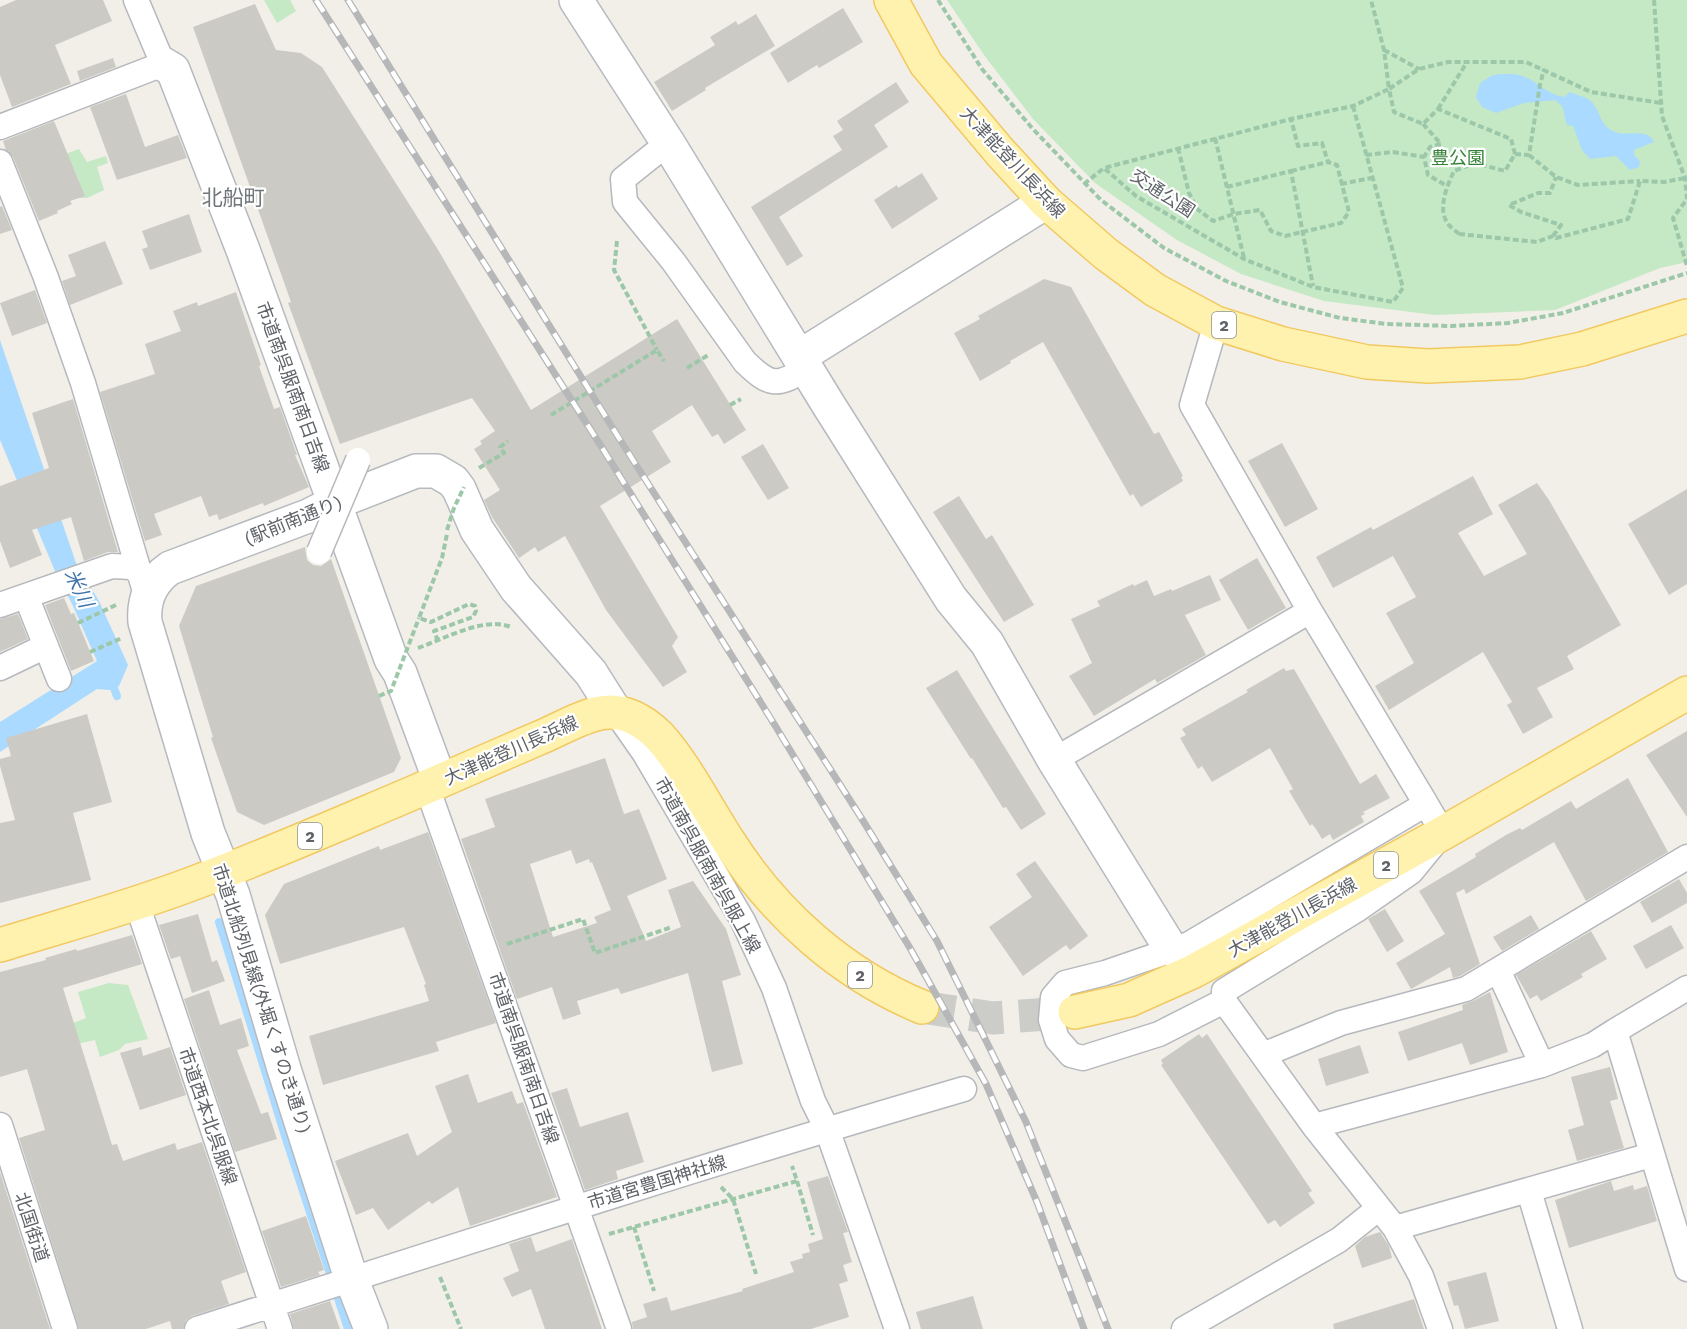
<svg xmlns="http://www.w3.org/2000/svg" width="1687" height="1329" font-family="'Work Sans','Noto Sans JP',sans-serif">
  <style>
    .green { fill: #c5e8c5 }
    .water { fill: #aadaff }
    .lines { fill: none; stroke-linecap: round; stroke-linejoin: round }
    .stream { stroke: #aadaff; stroke-width: 8 }
    .building { fill: #cccac5; fill-rule: evenodd }
    .primary-tunnel { stroke: #ccccc8; stroke-width: 33; stroke-dasharray: 33 16; stroke-linecap: butt }
    .street-casing { stroke: #b5b8bc; stroke-width: 27 }
    .secondary-casing { stroke: #b6babf; stroke-width: 36 }
    .primary-casing { stroke: #f2c960; stroke-width: 36 }
    .path { stroke: #9cc7a9; stroke-width: 4; stroke-dasharray: 6 3; stroke-linecap: butt }
    .street { stroke: #fff; stroke-width: 24 }
    .secondary { stroke: #fff; stroke-width: 33 }
    .primary { stroke: #fff2af; stroke-width: 33 }
    .rail-casing { stroke: #b6b7b8; stroke-width: 7 }
    .rail { stroke: #fff; stroke-width: 4.5; stroke-dasharray: 14; stroke-linecap: butt }
    .street-bridge-casing { stroke: #b5b8bc; stroke-width: 27; stroke-linecap: butt }
    .path-bridge { stroke: #9cc7a9; stroke-width: 4; stroke-dasharray: 6 3; stroke-linecap: butt }
    .street-bridge { stroke: #fff; stroke-width: 24 }
    .labels { text-anchor: middle; dominant-baseline: central; stroke-width: 4.5; stroke-linejoin: round; paint-order: stroke }
    .shield { fill: #fff; stroke: #8f9295; stroke-width: 1.5 }
    .shield-label { font-size: 16px; font-weight: bold; fill: #5f6368 }
    .park-label { font-size: 18px; fill: #348238; stroke: #fff }
    .street-label { font-size: 18px; fill: #5f6368; stroke: #fff }
    .water-label { font-size: 20px; font-style: italic; fill: #4174aa; stroke: #fff }
    .quarter-label { font-size: 21px; fill: #70757a; stroke: #fff }
  </style>
  <rect width="100%" height="100%" fill="#f1efe8"/>
  <path class="green" d="M264,0h26l6,11 -19,12z
    M947,0h740v262l-27,6 -105,42 -120,5 -111,-14 -83,-27 -64,-34 -82,-57 -62,-64 -49,-64z
    M79,149l8,13 19,-6 2,7 -11,4 7,23 -17,8h-9l-5,-13 6,-4 -6,-14 -16,-10z
    M109,983l19,2 20,54 -23,5 -6,6 -19,7 -5,-17 -37,8 15,-25 13,-5 -8,-26z"/>
  <path class="water" d="M1500,74c8,0 17,-1 25,3 13,5 23,18 39,20l6,-5c7,3 17,5 22,10 9,11 8,24 23,30 13,5 32,-5 39,10l-20,8v5l6,6 -1,6 -9,3 -14,-14 -26,3 -8,-9 -9,-24 -6,-1 -5,-19 -7,-6 -31,3 -28,10 -14,-6 -6,-10 4,-14 11,-7z
    M0,340l76,223 23,38 29,64 -9,21 -10,4 -12,-1 -97,63v-30l97,-61 -24,-55 -18,-35 -55,-131z"/>
  <g class="lines">
    <path class="stream" d="M110,678l7,18
      M219,922l67,217 62,190"/>
  </g>
  <path class="building" d="M16,0h87l9,21 -57,24 16,39 -59,23 -12,-32v-68z
    M255,4l21,46 25,3 21,14 115,181 94,162 146,-91 69,111 -22,14 -6,-10 -6,3 -20,-32 -40,26 19,31 -71,44 78,131 -6,9 15,26 -24,15 -57,-77 -41,-74 -27,16 -3,-5 -16,11 -27,-41 -8,-17 16,-10 -26,-41 8,-5 -2,-3 15,-10 -23,-33 -132,46 -52,-141 3,-1 -98,-275z
    M843,8l20,34 -44,26 -2,-3 -29,18 -18,-30z
    M756,14l19,32 -70,42 1,2 -34,21 -18,-29 61,-37 -5,-8 26,-16 2,4z
    M113,58l3,9 -36,14 -3,-10z
    M896,82l13,20 -35,23 14,22 -109,70 24,39 -16,10 -36,-59 91,-57 -9,-14 10,-6 -6,-9z
    M126,94l19,53 33,-12 9,23 -70,22 -27,-73z
    M54,121l31,75 -15,5 2,3 -15,7 1,2 -19,8 -26,-64 -7,-7 -3,-9z
    M922,173l16,26 -46,30 -18,-29 23,-15 1,3z
    M2,206l10,24 -12,4v-27z
    M189,214l13,38 -52,18 -8,-21 6,-2 -6,-16z
    M105,241l18,43 -53,21 -8,-24 14,-5 -8,-21z
    M1044,279l27,8 83,147 5,-2 24,44 -2,1 2,4 -42,26 -8,-13 -3,2 -87,-154 -33,19 1,2 -31,18 -26,-48 26,-14 -2,-3z
    M35,290l12,33 -35,13 -12,-33z
    M236,292l25,73 -2,1 15,43 6,-2 17,48h-2l14,32 -45,19 -1,-3 -44,17 -2,-6 -8,3 -8,-21 -47,18 8,21 -17,6 -45,-149 55,-18 -10,-30 36,-13 -8,-20 24,-9 1,4z
    M73,399l45,153h-10l-24,9 -13,-44 -39,13 10,25 -32,13 -10,-27v-55l49,-18 -17,-55z
    M1282,443l36,66 -33,18 -37,-66z
    M763,444l26,44 -21,12 -27,-43z
    M1473,476l20,38 -35,19 26,43 43,-22 -29,-49 39,-22 12,17 72,125 -54,31 7,13 -37,19 16,29 -30,17 -16,-29 5,-3 -29,-50 -94,58 -14,-24 39,-23 -28,-50 30,-16 -23,-41 -60,32 -17,-31 55,-30 2,3z
    M1687,489v95l-18,11 -41,-71z
    M959,496l27,43 6,-4 42,70 -30,17 -71,-110z
    M305,547l2,13 6,5 8,1 10,-7 70,199 -7,14 -130,53 -27,-13 -26,-74 2,-1 -34,-111 17,-40z
    M1257,558l29,50 -38,22 -29,-50z
    M1210,575l11,25 -36,15 21,40 -49,28 -2,-4 -61,37 -25,-40 23,-13 -21,-44 29,-13 -3,-5 36,-17 1,2 13,-6 7,16 17,-7 1,2z
    M64,598l7,16 3,-1 20,48 -23,10 -26,-66z
    M18,614l10,25 -28,13v-33z
    M1284,668l2,3 8,-2 66,115 16,-10 14,24 -27,14 2,2 -4,2 3,6 -31,18 -3,-6 -8,5 -6,-10 -4,-5 -2,2 -21,-35 4,-2 -23,-41 -58,34 -10,-16 -4,3 -18,-31 6,-3 -4,-6 66,-37 -2,-2z
    M957,670l89,144 -25,16 -15,-23 -3,1 -31,-50 -1,1 -45,-71z
    M87,714l25,88 -39,11 18,67 -91,23v-80l15,-3 -15,-54v-7l11,-3 -5,-18z
    M1687,731v86l-41,-62z
    M605,758l19,56 15,-5 28,70 -40,17 19,45 35,-14 -13,-37 25,-9 33,48 15,46 -19,6 21,83 -31,8 -24,-99 -67,21 -3,-6 -41,13 4,13 -18,6 -11,-33 -35,12 -56,-160 34,-12 -10,-28zM571,850l5,14 13,-5 1,4 2,-1 19,48 -17,7 3,6 -44,14 -23,-73z
    M1628,778l40,74 -82,49 -32,-59 -88,52 -2,-5 -8,4 24,71 -20,12 -7,2 -3,-11 -39,22 -15,-26 49,-29 -26,-43 57,-34 -1,-3 31,-19 14,-7 2,2 49,-29 5,8z
    M428,832l68,191 -60,19 3,9 -116,34 -14,-49 120,-35 -5,-16 2,-1 -22,-57 -124,37 -15,-49 19,-31 95,-38 1,4z
    M1035,861l53,75 -18,14 -4,-5 -43,31 -34,-49 43,-30 -16,-23z
    M1679,879l8,14v10l-35,20 -12,-21z
    M1385,909l19,32 -17,11 -19,-33z
    M198,914l14,48 5,-2 8,21 -33,12 -12,-37 -9,3 -12,-34z
    M1531,915l8,14 -37,22 -9,-14z
    M1671,925l13,23 -38,21 -13,-23z
    M1591,931l16,28 -26,15 2,3 -42,24 -4,-6 -7,4 -14,-24z
    M132,935l10,29 -79,24 49,157 5,-1 6,17 52,-18 2,7 25,-8 44,130 -25,9 8,23 -37,12 -6,4 -3,9h-11l-2,-8 -24,8h-67l-60,-191 26,-8 -18,-61 -27,8v-105l46,-12 -1,-2 31,-9 1,2z
    M209,990l11,35 21,-7 8,28 -12,4 24,64 7,-2 9,27 -42,13 -51,-153z
    M1490,992l18,60 -38,13 -8,-22 -54,18 -10,-29 65,-22 -1,-5 11,-4z
    M1199,1034l3,4 5,-4 105,157 -4,2 7,10 -35,24 -5,-7 -7,4 -107,-159 2,-1 -2,-4z
    M1360,1045l9,28 -43,13 -8,-27z
    M141,1047l2,9 27,-9 16,48 -46,15 -20,-57z
    M1610,1067l8,32 -8,2 14,47 -47,13 -9,-31 16,-5 -13,-48z
    M468,1074l10,29 34,-12 5,13 6,-2 34,95 -87,29 -12,-39 -26,17 -3,-3 -41,29 -15,-22 -17,7 -21,-54 73,-28 9,23 35,-24 -17,-46z
    M567,1088l13,39 48,-15 16,50 -28,9 2,8 -33,11 -34,-97z
    M0,1172l50,157h-50z
    M828,1176l20,56 -5,1 9,29 -9,3 5,16 -9,3 10,33 -38,12h-178l-1,-7 15,-5 -4,-13 24,-7 4,14 72,-20 -1,-2 52,-17 -4,-10 13,-4 -1,-4 8,-2 -2,-8 15,-5 -16,-57z
    M1611,1181l3,10 19,-6 1,5 13,-4 10,35 -88,27 -14,-48z
    M306,1216l18,54 -6,2 2,3 -39,12 -19,-56z
    M1380,1232l9,14 3,12 -30,10 -7,-22 10,-9z
    M531,1237l5,15 36,-13 30,90h-57l-14,-40 -19,8 -9,-19 16,-7 -10,-27z
    M1486,1272l13,49 -34,8 -7,-24 -4,1 -7,-24z
    M973,1296l10,33h-62l-5,-17z
    M1414,1299l10,30h-90l-1,-5z
    M330,1301l10,28h-46l-4,-15z"/>
  <g class="lines">
    <path class="primary-tunnel" d="M922,1007l71,11 82,-6"/>
    <g class="street-casing">
      <path id="street" d="M0,127l163,-63 -27,-64
        M668,143l-45,36 2,23 48,59 72,101c26,25 31,24 62,7
        M0,162l45,113 38,108 64,215
        M1216,323l-24,82 118,206 116,193
        M26,596l33,83
        M0,605l112,-39 19,1 19,12
        M0,668l46,-22
        M615,711l30,43 98,167 31,67 39,113 14,28 70,200
        M1054,760l256,-149
        M427,787l192,542
        M137,904l143,425
        M1498,970l44,95 51,-20 22,-14 72,238
        M1224,1001v-10l134,-82 53,-37 32,-39 -17,-29 -237,140 -84,29 -40,10 -12,14 -2,23 6,19 14,16 12,3 76,-24 65,-33 90,125 81,102 26,48 19,53
        M1615,1031l72,-43
        M1263,1055l78,-32 125,-34 221,-132
        M0,1125l65,204
        M1314,1126l228,-61
        M1529,1191l41,138
        M1395,1228l256,-73
        M197,1329c255,-82 510,-165 767,-240
        M1184,1329l155,-89 40,-32"/>
    </g>
    <g class="secondary-casing">
      <path id="secondary" d="M576,0l92,143 160,261 123,195 36,44 67,117 117,189
        M163,64l10,6 70,180 148,409 9,14 40,108
        M799,357l247,-155
        M371,1329l-20,-51 -67,-209 -51,-174 -25,-62 -63,-211c-2,-22 6,-41 25,-54l138,-52 26,-13 82,-32h20l17,10 6,8 18,41 39,58 75,85 24,38"/>
    </g>
    <g class="primary-casing">
      <path id="primary" d="M891,0l35,64 74,88 46,50 60,52 49,36 61,33 67,21 84,18 61,4 92,-4 62,-13 105,-33
        M0,945c65,-20 131,-38 194,-62 72,-27 143,-58 214,-88 44,-19 87,-38 131,-57 20,-8 40,-21 61,-25 22,-5 44,8 59,23 25,27 49,74 70,106 46,72 113,132 193,165
        M1075,1012l54,-12 65,-29 249,-138 244,-140"/>
    </g>
    <path class="path" d="M938,0l44,69 50,59 69,72 63,48 62,33 54,21 60,16 47,6 64,2 57,-3 55,-10 124,-40
      M1654,0l8,116 23,62 2,21 -14,19 14,48
      M1384,50l35,19
      M1353,106l50,182 -10,14 -80,-15 -69,-28 -108,-63 -32,-28 187,-49 62,-13 36,-17 -5,-39 -13,-50
      M1438,109l29,-47
      M1423,124l18,20 -11,3 -6,10
      M1215,138l29,120
      M1178,148l11,45 8,16 16,12 21,-7 26,-4 11,21 14,5 56,-13 8,-11 -12,-47 -9,-3 -6,-19 -24,3 -7,-27
      M1515,154l14,1 11,-70 4,-16
      M1366,155l27,-3 31,5 4,18 19,11
      M1529,155l27,22 22,8 62,-4
      M1291,171l37,-9
      M1084,184l20,-16
      M1341,184l30,-6
      M1227,187l64,-16 22,115
      M1459,234c-3,-3 -8,-6 -11,-10 -11,-15 -1,-38 6,-53l21,-8 30,8 10,-17 -4,-15 -73,-30 -15,15 -29,-12 -5,-23 30,-20 29,-7h78l65,30 70,11
      M1459,234l78,8 16,-6 3,2 72,-19 12,-38 24,1 21,-4
      M1553,236l8,-11 -40,-13 -12,-7 29,-12h12l6,-16
      M617,241l-3,29 43,80
      M687,368l23,-14
      M730,405l11,-6
      M551,415l106,-65 7,11
      M479,468l25,-15 -4,-6 8,-6
      M78,623l40,-19
      M438,641l-4,-10 39,-14 3,-6 -1,-5 -6,-2 -38,18 -12,-4 23,-60 5,-24
      M418,648c26,-9 66,-32 93,-21
      M90,652l32,-14
      M507,944l76,-25 12,34 77,-26
      M797,1181l16,54
      M721,1187l12,12 23,75
      M634,1227l20,64
      M609,1234l188,-53 -5,-15
      M440,1277l21,52"/>
    <use href="#street" class="street"/>
    <use href="#secondary" class="secondary"/>
    <use href="#primary" class="primary"/>
    <g class="rail-casing">
      <path id="rail" d="M316,0l285,446 175,281 134,221 76,136 51,118 47,127
        M348,0l269,435 245,384 75,122 89,181 82,207"/>
    </g>
    <use href="#rail" class="rail"/>
    <g class="street-bridge-casing">
      <path id="street-bridge" d="M319,552l39,-92"/>
    </g>
    <path class="path-bridge" d="M447,530l7,-22 10,-21
      M379,696l12,-5 28,-73"/>
    <use href="#street-bridge" class="street-bridge"/>
  </g>
  <g class="labels">
    <g class="shield">
      <rect x="1212" y="312" width="24" height="26" rx="4.5"/>
      <rect x="298" y="823" width="24" height="26" rx="4.5"/>
      <rect x="1374" y="852" width="24" height="26" rx="4.5"/>
      <rect x="848" y="962" width="24" height="26" rx="4.5"/>
    </g>
    <g class="shield-label">
      <text x="1224" y="325">2</text>
      <text x="310" y="836">2</text>
      <text x="1386" y="865">2</text>
      <text x="860" y="975">2</text>
    </g>
    <g class="park-label">
      <text x="1458" y="157">豊公園</text>
    </g>
    <g class="street-label">
      <text transform="translate(1013 162) rotate(47)">大津能登川長浜線</text>
      <text transform="translate(1163 193) rotate(33)">交通公園</text>
      <text transform="translate(293 387) rotate(70)">市道南呉服南南日吉線</text>
      <text transform="translate(293 520) rotate(-22)">(駅前南通り)</text>
      <text transform="translate(511 750) rotate(-24)">大津能登川長浜線</text>
      <text transform="translate(708 865) rotate(61)">市道南呉服南南呉服上線</text>
      <text transform="translate(1292 917) rotate(-29)">大津能登川長浜線</text>
      <text transform="translate(262 998) rotate(72)">市道北船列見線(外堀くすのき通り)</text>
      <text transform="translate(524 1058) rotate(71)">市道南呉服南南日吉線</text>
      <text transform="translate(208 1116) rotate(71)">市道西本北呉服線</text>
      <text transform="translate(657 1182) rotate(-17)">市道宮豊国神社線</text>
      <text transform="translate(32 1227) rotate(72)">北国街道</text>
    </g>
    <g class="water-label">
      <text transform="translate(79 588) rotate(65)">米川</text>
    </g>
    <g class="quarter-label">
      <text x="233" y="197">北船町</text>
    </g>
  </g>
</svg>
